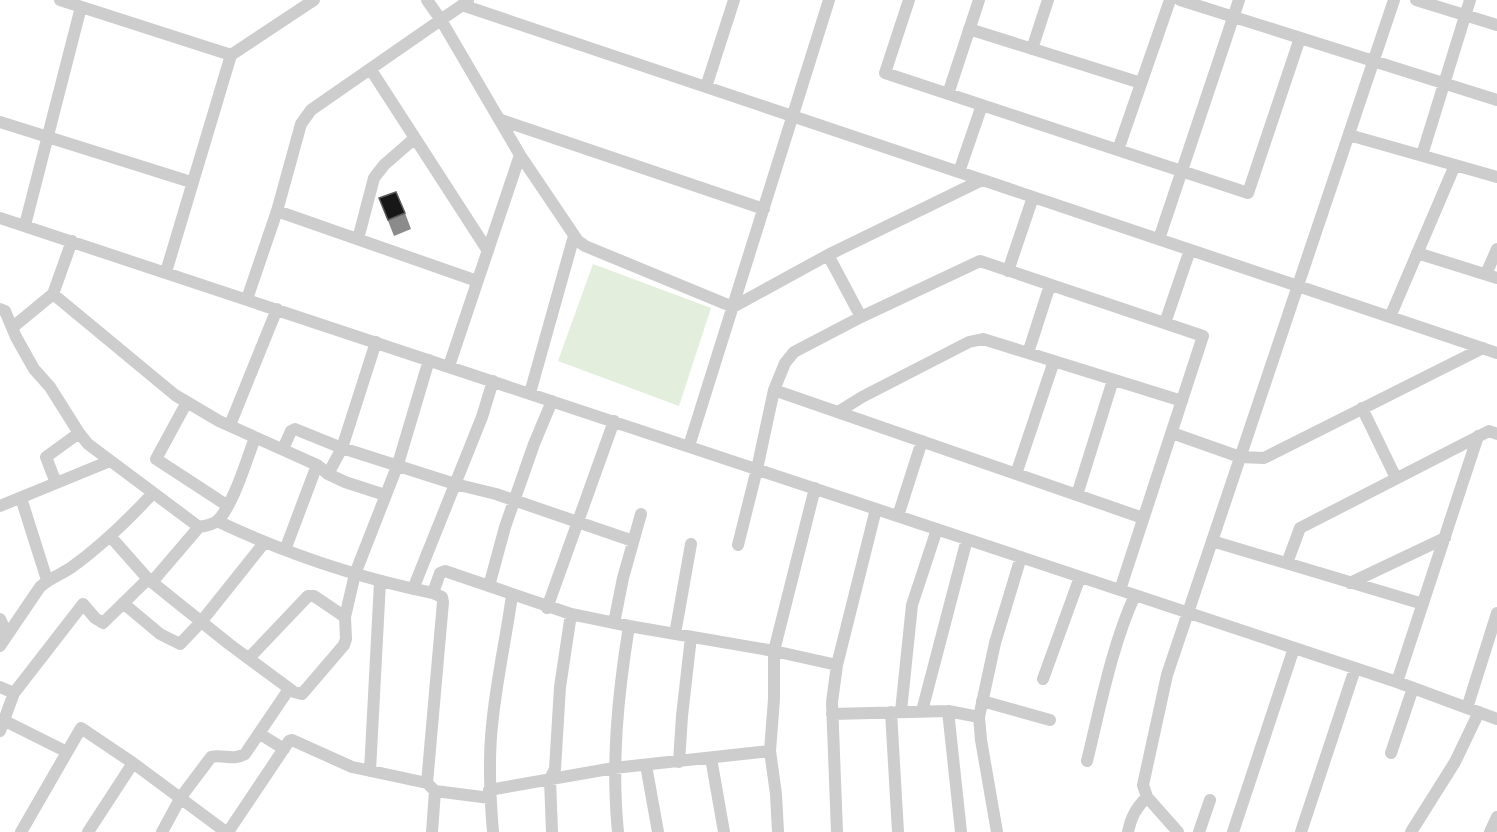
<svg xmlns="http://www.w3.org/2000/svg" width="1497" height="832" font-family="'IBM Plex Sans',sans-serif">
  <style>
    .green { fill: #e3eedd }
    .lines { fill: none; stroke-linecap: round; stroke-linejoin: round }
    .street { stroke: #cdcdcd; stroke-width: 12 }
    .wall { fill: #8b8b8b }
    .building { fill: #171717; stroke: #5d5d5d; stroke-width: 1.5 }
  </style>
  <rect width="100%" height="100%" fill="#fff"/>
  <path class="green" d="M593,264l118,44 -32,98 -121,-45z"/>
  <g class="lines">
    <path class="street" d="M60,0l171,55 83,-55
      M427,0l14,20 79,135 58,86 7,5 148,61 95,-52 154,-75
      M909,0l-24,73 363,120 52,-155
      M1180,0l317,100
      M1416,0l81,25
      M462,5l1035,348
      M969,29l172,54
      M1032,49l16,-49
      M371,70l117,181
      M706,87l28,-87
      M948,94l31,-94
      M501,120l263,89
      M0,122l191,60
      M1349,135l148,42
      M1118,150l52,-150
      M1422,155l48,-155
      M959,172l23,-67
      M277,211l200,70
      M0,218l1397,464 100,37
      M25,225l56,-218
      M358,239l16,-61 10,-13 31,-27
      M1159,239l80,-239
      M1417,253l80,25
      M828,255l33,62
      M1008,271l25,-74
      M166,272l65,-217
      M1486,274l11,-25
      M53,294l122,101 44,26 98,44 11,9 17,8 40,13
      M247,299l30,-88 24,-87 10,-14 157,-109
      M0,309l5,2 11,26 18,32 16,18 29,46 9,11 111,83
      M1390,317l65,-152
      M1165,323l25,-73
      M13,327l40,-33 19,-53
      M1028,353l22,-68
      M449,366l71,-211
      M774,390l369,128
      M530,393l44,-157
      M187,402l-31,57 72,47
      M1362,408l34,70
      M838,412l24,-15 107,-55 14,-3 199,62
      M230,425l47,-116
      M1172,433l68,24 24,1 219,-110
      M689,446l140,-446
      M283,449l8,-18 4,-2 47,19 113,36 41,10 137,47
      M328,474l14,-26 34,-106
      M1016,474l38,-113
      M56,483l-10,-26 33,-24
      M1077,495l36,-115
      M21,498l26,82
      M0,506l110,-45
      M898,516l24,-75
      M217,521c70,33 141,57 216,72l9,4 1,5 -16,181 8,8 55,7
      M110,536l38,43 81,65 65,48 8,2 42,-49 2,-6 -1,-22 10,-43 43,-110 31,-104
      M1212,541l211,63
      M738,545l19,-76 17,-79 11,-27 9,-11 67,-35 119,-56 223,75 -83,254
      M285,550l32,-85
      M1287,563l13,-35 189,-97 8,3
      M152,582l47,-55c7,-1 13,-2 18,-6 16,-14 30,-63 38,-83
      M1350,583l95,-45
      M489,586l16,-59 29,-83 18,-43
      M413,589l69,-172 11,-36
      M433,593l7,-20 5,-2 126,43 58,12 145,25 63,14
      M123,603l37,31 20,10 21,-22 63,-79
      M547,608l67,-187
      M0,619l7,16
      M614,623l9,-45 18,-64
      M675,634l16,-90
      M0,646l40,-59c10,-9 22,-13 32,-20 29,-21 57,-48 81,-74
      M249,658l59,-62h6l31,21
      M1043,679l37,-102
      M1397,682l81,-246
      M0,687l14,6
      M982,701l68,19
      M1467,708l30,-95
      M901,711l11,-106 25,-76
      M922,711l45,-172
      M948,711l13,121
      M891,712l7,120
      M832,714l116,-3 31,6
      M5,721l62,31
      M0,731l14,-38 69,-89 12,14 8,5 45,-44
      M260,734l24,15
      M1391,753l22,-65
      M711,758l13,74
      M1087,761c13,-53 25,-116 48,-166
      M679,762l3,-46 9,-79
      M646,765l12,67
      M370,771l10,-189
      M489,790l125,-22 156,-17
      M21,832l60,-104 52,35 93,69
      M88,832l45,-69
      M162,832l19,-35 30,-40c12,-3 22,4 34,-3l44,-65
      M228,832l61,-91 3,-1 60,27 75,16
      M432,832l3,-41
      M493,832c-3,-35 -5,-70 -1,-106 4,-44 14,-87 20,-131
      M552,832l-2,-53 5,-10 5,-82 11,-73
      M618,832c-7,-69 0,-138 11,-206
      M778,832l-2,-38 -6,-43 4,-52v-48l41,-163
      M837,832l-5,-130 5,-37 39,-156
      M997,832l-16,-92 -2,-23 16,-74 26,-86
      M1128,832c3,-15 8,-24 19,-35
      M1178,832l-31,-35 -4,-12 24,-110 227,-675
      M1199,832l11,-32
      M1233,832l61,-184
      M1301,832l54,-163
      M1411,832l44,-70 24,-50
      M1490,832l7,-15"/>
  </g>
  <path class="wall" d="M379,198l26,15 6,16 -17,7z"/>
  <path class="building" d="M396,192l9,21 -17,7 -9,-22z"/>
</svg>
